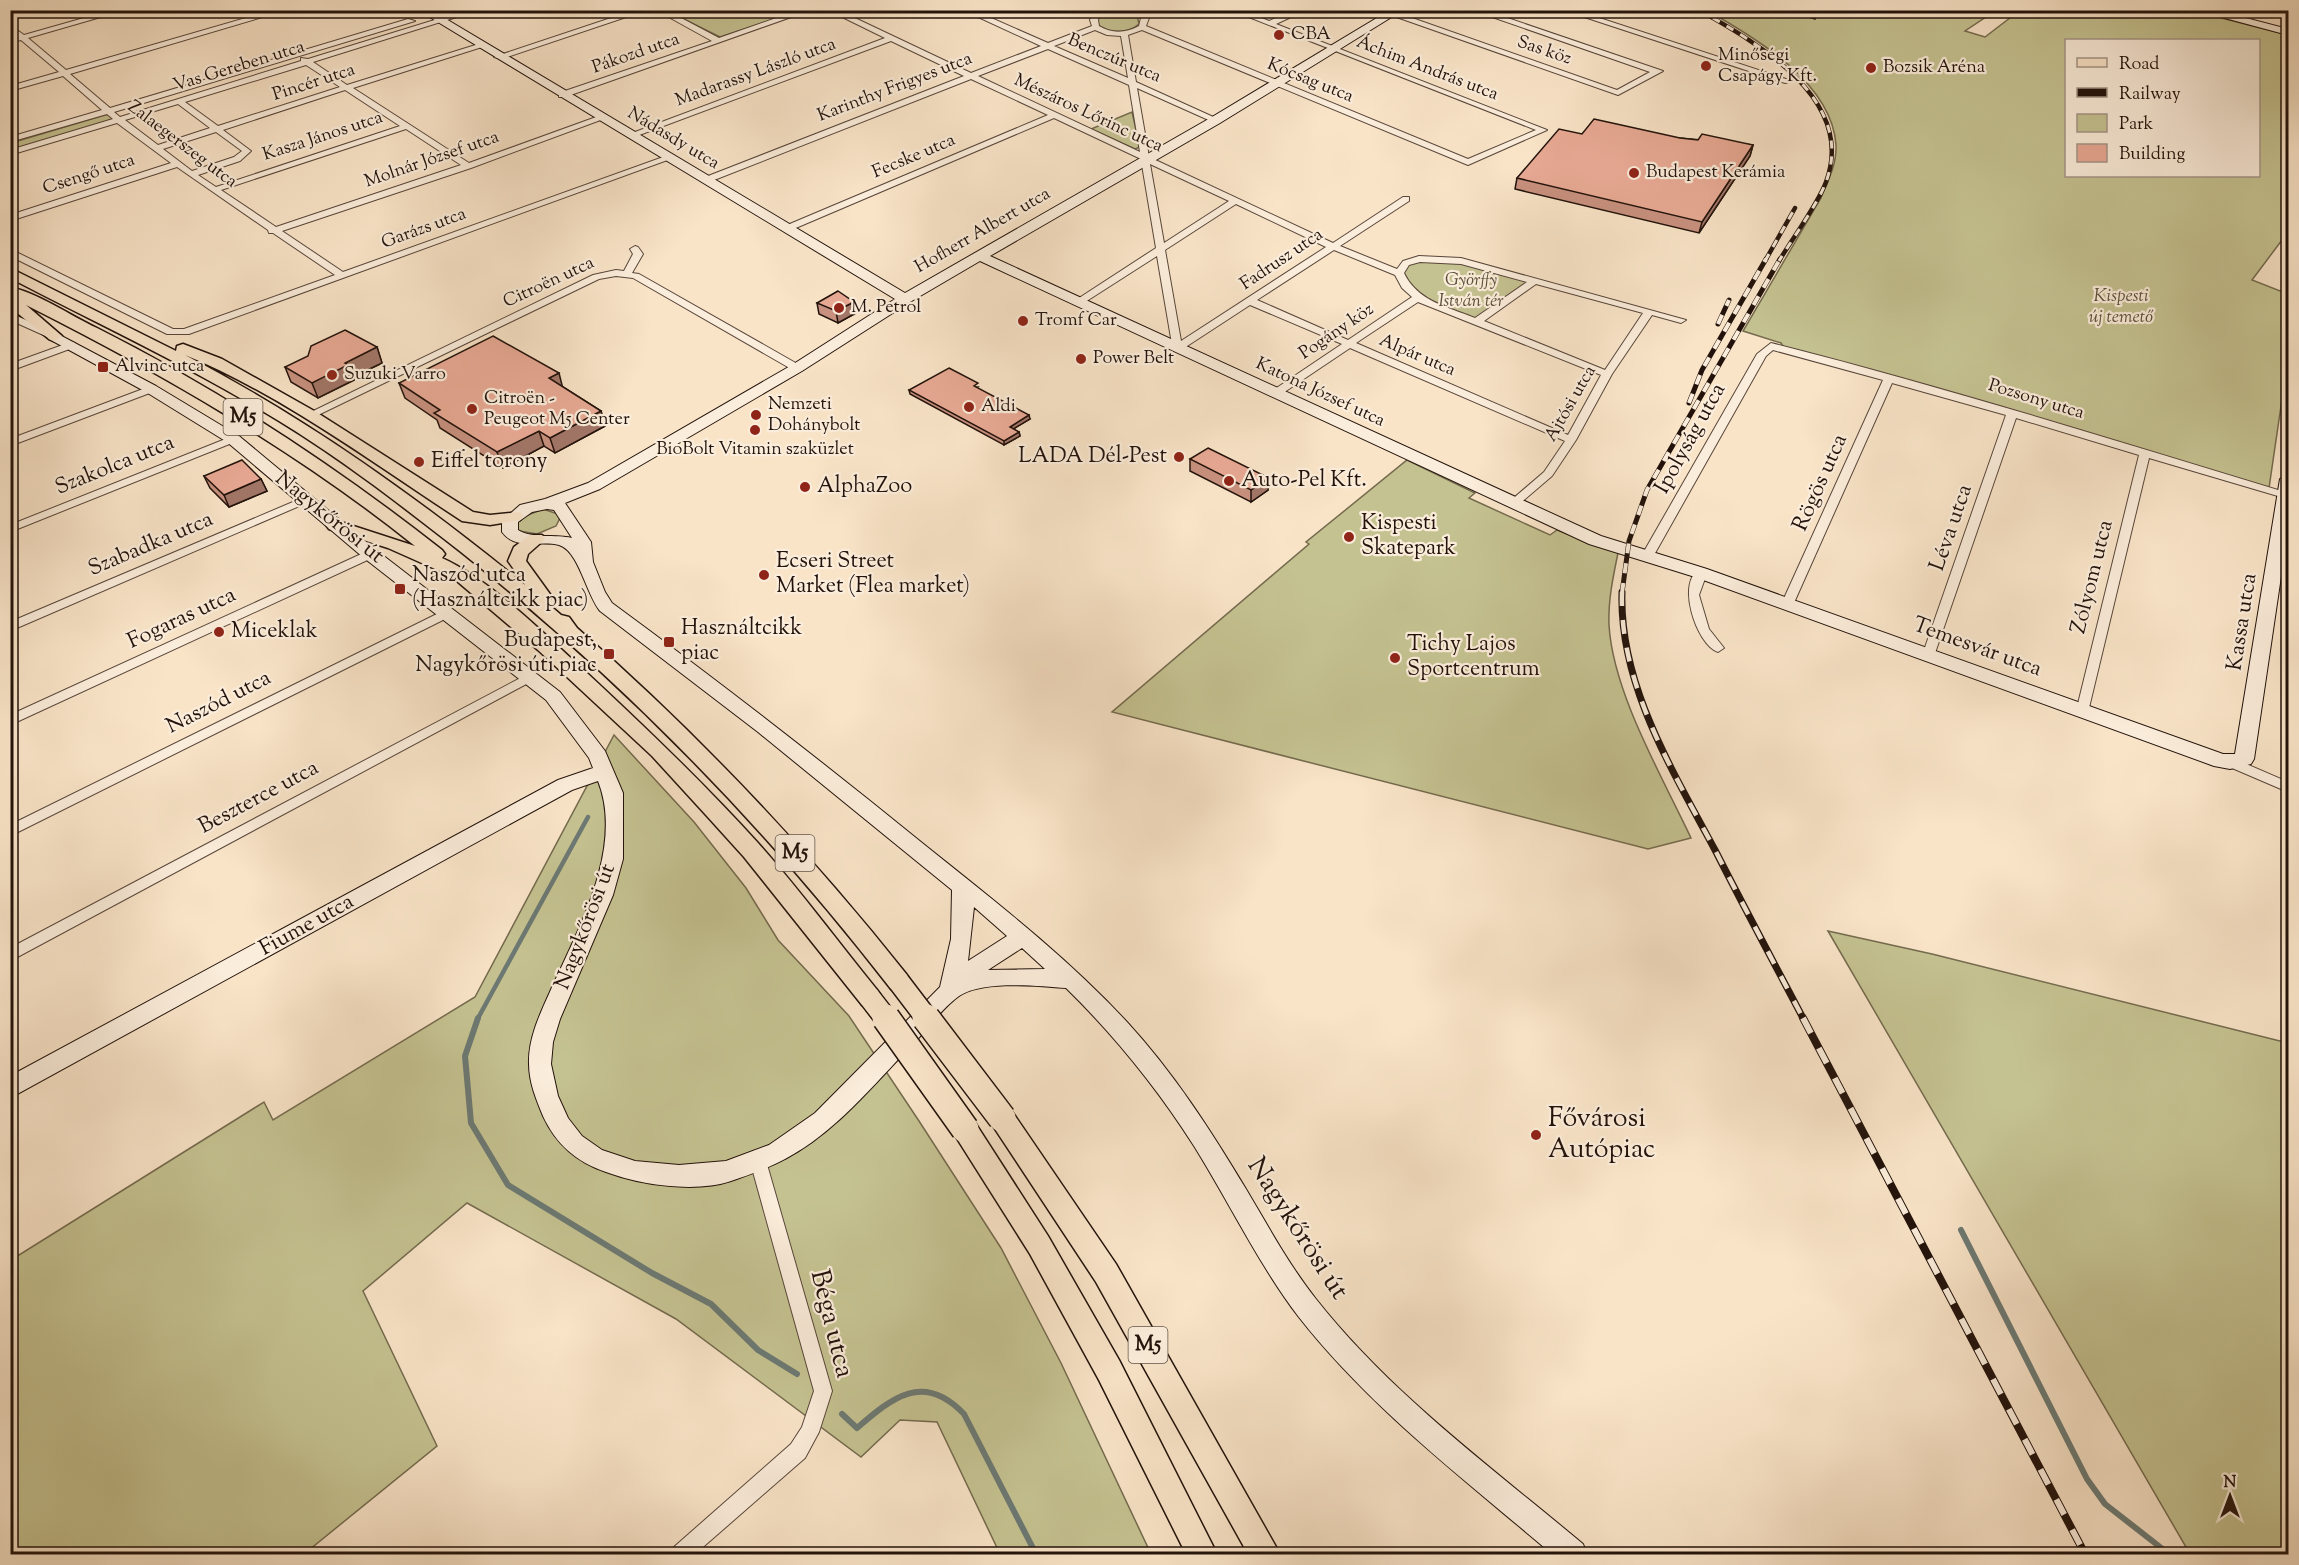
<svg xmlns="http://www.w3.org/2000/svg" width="2299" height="1565" font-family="'Sorts Mill Goudy',serif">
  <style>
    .green { fill: #c5c291; stroke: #746a4e; stroke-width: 1.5; fill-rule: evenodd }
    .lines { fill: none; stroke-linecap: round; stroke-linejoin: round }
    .stream-far1 { stroke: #6c7973; stroke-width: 4.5 }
    .stream { stroke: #6c7973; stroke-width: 6 }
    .street-casing { stroke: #58463a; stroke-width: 2 }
    .secondary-casing { stroke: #22120b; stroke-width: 2 }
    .primary-casing { stroke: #22120b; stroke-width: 3 }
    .street { fill: #fbeddb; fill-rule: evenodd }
    .secondary { fill: #fbeddb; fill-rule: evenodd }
    .primary { fill: #f9e4c8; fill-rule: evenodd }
    .rail-far3-casing { stroke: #22120b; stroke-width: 4.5 }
    .rail-far2-casing { stroke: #22120b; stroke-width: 5 }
    .rail-far1-casing { stroke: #22120b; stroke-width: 7 }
    .rail-casing { stroke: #22120b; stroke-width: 8 }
    .rail-far3 { stroke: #fbeddb; stroke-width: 3; stroke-dasharray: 8; stroke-linecap: butt }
    .rail-far2 { stroke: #fbeddb; stroke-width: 4; stroke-dasharray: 10; stroke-linecap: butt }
    .rail-far1 { stroke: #fbeddb; stroke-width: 4.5; stroke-dasharray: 14; stroke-linecap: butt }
    .rail { stroke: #fbeddb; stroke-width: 6; stroke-dasharray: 17; stroke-linecap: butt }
    .primary-bridge-far1-casing { stroke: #22120b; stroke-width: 24; stroke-linecap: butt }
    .primary-bridge-casing { stroke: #22120b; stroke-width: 30; stroke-linecap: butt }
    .primary-bridge-far1 { stroke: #f9e4c8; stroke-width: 21 }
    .primary-bridge { stroke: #f9e4c8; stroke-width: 27 }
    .wall { fill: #c8917f; stroke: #22120b; stroke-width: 1.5 }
    .shaded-wall { fill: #a27668; stroke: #22120b; stroke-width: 1.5 }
    .building { fill: #e8a994; stroke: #22120b; stroke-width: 1.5 }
    .poi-dot { fill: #8f2418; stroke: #fbeddb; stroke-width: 2 }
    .labels { text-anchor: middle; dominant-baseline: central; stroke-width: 4.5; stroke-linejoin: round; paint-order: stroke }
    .far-poi-label { font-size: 18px; fill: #22120b; stroke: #fbeddb; text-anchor: start }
    .far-street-label { font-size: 18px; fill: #22120b; stroke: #fbeddb }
    .far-park-label { font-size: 18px; font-style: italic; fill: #5b503a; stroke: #fbeddb }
    .shield { fill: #fbeddb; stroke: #635449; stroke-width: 1.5 }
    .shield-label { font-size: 21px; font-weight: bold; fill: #22120b }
    .street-label { font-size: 22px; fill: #22120b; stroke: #fbeddb }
    .poi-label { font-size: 22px; fill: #22120b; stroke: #fbeddb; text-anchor: start }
    .near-poi-label { font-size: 27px; fill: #22120b; stroke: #fbeddb; text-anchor: start }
    .near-street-label { font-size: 27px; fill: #22120b; stroke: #fbeddb }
  </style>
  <rect width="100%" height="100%" fill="#f9e4c8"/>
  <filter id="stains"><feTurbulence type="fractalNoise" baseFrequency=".00333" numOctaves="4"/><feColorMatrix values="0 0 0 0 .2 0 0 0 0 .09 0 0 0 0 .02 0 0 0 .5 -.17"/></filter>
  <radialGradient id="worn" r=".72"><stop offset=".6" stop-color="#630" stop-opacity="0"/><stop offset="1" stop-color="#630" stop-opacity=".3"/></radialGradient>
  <path class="green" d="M2190,10l98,25v197l-36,48 36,14v64l-19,130 -484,-139 -4,-6 -38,-12 78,-133c7,-17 16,-34 15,-53 -4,-62 -80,-107 -128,-134h287l-30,20 20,6 34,-26zM2066,40h192v136h-192z
    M667,11h132l-79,26z
    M1099,11h37l3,13c-11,10 -30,9 -42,0z
    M1132,112l8,35 -5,2 -44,-20z
    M108,114l7,6 -104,31v-8z
    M1444,259l89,23 -58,41 -58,-25 -16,-30 5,-5z
    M1407,460l68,33 -6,5 81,37 7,-5 61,23c-5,24 -10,48 -9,72 4,68 53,151 82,213l-43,11 -536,-137 197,-168 -3,-2z
    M543,509l15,5 2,4 -4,8 -19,8 -18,-3 -3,-4 2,-8z
    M614,735l80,87 52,66 32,52 71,76 70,105 82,127 60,115 90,191h-151l-63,-132 -37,-2 -39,37 -185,-138 -209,-116 -104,88 74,155 -133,108h-293v-294l253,-158 9,18 202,-123z
    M1828,931l104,23 356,89v511h-98z"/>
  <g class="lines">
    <path class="stream-far1" d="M477,1020l111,-203"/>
    <path class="stream" d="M478,1018l-13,38 6,67 37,62 144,88 59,31 47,46 39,24
      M1961,1230l126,249 18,25 64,50
      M842,1414l15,14c35,-30 66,-57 107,-14l72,140"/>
    <g class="street-casing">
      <path id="street" d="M112,10h13l-97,28 38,32 207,-60h13l-216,64 40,34 298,-89 7,2 -301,91 6,5 181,-56v-3l7,1 159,-49h12l-166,52 34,23 135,-42v4l-129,41 116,75 130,-47 7,2 -135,50 -189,63 61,41 323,-116 7,2 -484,176h-22l-157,-78v-7l163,80h11l151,-54 -62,-42h-4l-1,-3 -91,-63 -167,54v-6l161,-52 -54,-40 -107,32v-5l103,-31 -6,-5 -97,28v-5l92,-27 -39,-34 -53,15v-5l49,-14 -38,-32 -11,3v-5l7,-1 -7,-6v-6l14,10zM306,65l34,22 -122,39 -33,-24zM345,90l55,36 -184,61 -18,-12 42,-14 11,-10 -28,-21zM178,104l32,24 -52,17 -33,-25zM406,129l55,36 -185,62 -55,-37zM216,132l26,19 -8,6 -42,14 -29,-22z
        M635,10h12l-146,49 -7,-2z
        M656,10h10l53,28 80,-28h12l-246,87h-6v-4l153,-52z
        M828,10h10l133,63 70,-27 -78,-36h10l75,33 44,-17 -2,-6 3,-10h8l-3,10 1,6c13,8 27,7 40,0l2,-8 -3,-8h8l3,8 -3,8 322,133 68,-29 -305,-120h11l27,11 26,-11h11l-30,14 271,106 -79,35 -326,-135 -14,5 8,47 84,38 -7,2 -76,-34 12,69 184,86 70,-46h6v4l-69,45 57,23 6,-8 16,-5 42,2 225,62 -5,3 -29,-8 -40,59 -36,66 -24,36 -35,30h-8v-4l35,-30 21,-31 -215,-93 -70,47h-8v-4l70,-47 -92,-39 -69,45h-8l-16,-94 -75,48h-6v-4l80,-52 -15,-89 -87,-41 -263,112h-6v-4l263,-111 -77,-36 -262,103h-6v-4l261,-102 -73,-35 -257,96 -7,-2 258,-97zM1095,30l12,5 14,1 7,42 -74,-32zM1048,49l81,36 11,67 -162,-76zM1150,164l79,37 -65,42zM1236,204l90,43 -145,94 -16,-91zM1334,250l61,25 7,13 10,9 -64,43 -91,-40zM1420,262l41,2 66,18 -52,36c-27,-11 -58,-17 -71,-45l5,-8zM1536,284l107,29 -38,57 -121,-49zM1418,302l183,73 -33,60 -212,-92z
        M1472,10h12l179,61 -45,24 -230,-81 7,-2 222,78 33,-18z
        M1563,10h12l217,71 -7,2z
        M635,246l3,1 5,7 -11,19 7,1 162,92v4h-8l-160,-92 -17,-2 -17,3 -285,138h-8l-1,-2 288,-140 23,-5 8,1 9,-17 -3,-5z
        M10,313l48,21 1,2 -5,3 -4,-1 -40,-18z
        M71,342l4,1v4l-65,24v-7z
        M1771,343c174,44 345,98 517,150v6l-139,-41 -61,254 -1,3h-10l-1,-3 63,-257 -123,-37 -82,238 -6,4 -4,-1 -2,-3 84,-241 -114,-32 -99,222 -2,3h-8l-2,-3 102,-225 -110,-30 -7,6 -112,199 -6,4 -4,-1 -2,-3 115,-201z
        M151,386l5,3 -1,2 -145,55v-7z
        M233,436l4,1v4l-227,91v-7z
        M307,496l4,1v4l-301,130v-9z
        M370,550l4,1 2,3 -2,3 -364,168v-10z
        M1701,569l6,4 -8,22 10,34 15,19 -6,4c-22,-7 -43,-73 -17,-83z
        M447,609l6,4 -2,3 -441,220v-11z
        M528,674l4,1 2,3 -2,3 -522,280v-13z
        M2230,757l58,25v10l-63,-27 -2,-3 2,-3z
        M758,1154l6,2 2,5 66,230 -13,41 -14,26 -110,96h-24l3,-7 117,-103 11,-17 12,-36 -64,-230 2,-5z"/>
    </g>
    <g class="secondary-casing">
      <path id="secondary" d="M418,10h13l474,283 307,-176 178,-107h13l-183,113 -230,133 611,280 106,33 516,185h12l45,-275 8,-5v55l-34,230 -3,5 -21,5 -16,-3 -519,-189 -106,-33 -609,-283 -70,41 -108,69 -202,118 -35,14 26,39 2,20 12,30 7,11c105,77 208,157 309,239 71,57 144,113 206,180 47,51 84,109 119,167 22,37 43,76 70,110 75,95 175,168 267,245l4,10h-35c-88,-75 -182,-146 -254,-238 -40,-53 -69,-114 -104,-170 -37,-58 -79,-110 -128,-158 -28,-2 -83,-8 -107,8 -17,12 -32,34 -47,49 -39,40 -77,88 -127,114 -16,9 -37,16 -54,22 -36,12 -90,4 -125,-9 -30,-10 -50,-28 -63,-56 -7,-17 -14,-34 -14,-52 -1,-24 10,-48 20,-70 27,-61 76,-145 49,-213l-26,9 -562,308v-22l548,-296 35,-12 -4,-10 -43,-58 -182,-142 -137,-116 -81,-50 -97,-53 -2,-3 7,-4 102,54 83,50 137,114 184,142 45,59 18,42v66l-10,36 -53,124 -7,23 -2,22 7,32 10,22 14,18 20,14 33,11 44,4 47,-4 43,-16 46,-32 125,-126 11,-48 1,-49 -194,-158 -158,-121c-14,-17 -21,-60 -41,-66 -19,-5 -43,6 -57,-13v-11l18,-16 25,-6 43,-16 204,-118 103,-66zM547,509l7,1 18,28c-16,-4 -40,1 -54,-8v-8l14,-10zM974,907l33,29 -39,25zM1022,948l23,21 -57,1z
        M2195,10h20l73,19v6z"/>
    </g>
    <g class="primary-casing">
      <path id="primary" d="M10,268l166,83 1,-5 6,-2 39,15 94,53 157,100 17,3 30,-3 3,4 -3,4 -30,5 -28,-4c-86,-56 -183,-128 -277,-166 123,64 233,143 340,230l-17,-24 6,-14 16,-12h12l3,4 -17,15 -2,7 26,36 -6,5 15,13 8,2 8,11c121,106 230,221 330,347l4,7 -4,7 -8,2 -8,-2c-128,-165 -267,-307 -430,-437 -59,-46 -118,-92 -182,-131 -86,-53 -179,-96 -269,-143z
        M10,287c28,6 61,29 87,41 123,62 237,137 345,222l3,4 -3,4c45,20 95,69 132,103 64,59 126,118 184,182 42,47 80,99 120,148l4,7 -4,7 -8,3 -8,-3 -118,-148 -38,-42 -54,-59 -114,-106 -87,-74 -63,-28 -59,-19 -3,-4 9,-5 80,26c-120,-96 -252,-172 -389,-241l36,31 -8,5 -5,-2 -39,-32z
        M1002,1107l9,3 105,154 164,290h-32l-152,-272 -103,-156 -4,-8 4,-8z
        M965,1118l9,3 74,115 71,124 98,194h-31l-87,-174 -69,-126 -74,-117 -4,-8 4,-8z"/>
    </g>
    <use href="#street" class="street"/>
    <use href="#secondary" class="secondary"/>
    <use href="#primary" class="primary"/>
    <g class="rail-far3-casing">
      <path id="rail-far3" d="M1699,10c58,33 158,89 127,172 -8,22 -34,57 -47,79
        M1765,261l30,-53"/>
    </g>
    <g class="rail-far2-casing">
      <path id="rail-far2" d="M1718,324l11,-24
        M1689,403l13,-33 64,-111
        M1622,593l7,-52 18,-51 133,-231"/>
    </g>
    <g class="rail-far1-casing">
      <path id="rail-far1" d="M1622,592c-3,93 51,179 93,258 29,57 59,113 89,170"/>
    </g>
    <g class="rail-casing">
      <path id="rail" d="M1803,1018l282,536"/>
    </g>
    <use href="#rail-far3" class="rail-far3"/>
    <use href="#rail-far2" class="rail-far2"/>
    <use href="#rail-far1" class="rail-far1"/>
    <use href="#rail" class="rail"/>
    <g class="primary-bridge-far1-casing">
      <path id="primary-bridge-far1" d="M899,982l29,38
        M870,998l17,22"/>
    </g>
    <g class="primary-bridge-casing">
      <path id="primary-bridge" d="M886,1018l79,111
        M926,1018l76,100"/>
    </g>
    <use href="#primary-bridge-far1" class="primary-bridge-far1"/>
    <use href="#primary-bridge" class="primary-bridge"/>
  </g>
  <path class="wall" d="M1788,10h29l-2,9z
    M1910,10h23l-7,6 -10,1z
    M1582,134l98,4 73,7 -3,11 -51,77 -184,-44 2,-11z
    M817,303l39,10 -18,10 -19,-9z
    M377,347l5,16 -29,14 1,3 -36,18 -27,-16 -6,-15z
    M399,383l164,4 38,24 4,15 -50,27 -11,-7 -41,22 -63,-40 -3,-8 -32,-22z
    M978,387l-1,1 53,31 -17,10 6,3 1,4 -16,9 -94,-51 -1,-4z
    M1190,459l79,19 -1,12 -17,12 -61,-31z
    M204,476l57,3 6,12 -38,16 -19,-19z"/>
  <path class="shaded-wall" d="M1918,10h15l-7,6 -10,1z
    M1753,145l-3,11 -51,77 3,-11z
    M854,302l2,11 -18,10 -2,-12z
    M377,347l5,16 -29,14 1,3 -36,18 -6,-15 33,-20z
    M559,373l4,16 -14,-11z
    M601,411l4,15 -50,27 -5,-15z
    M1029,415l1,4 -20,12v-4z
    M539,431l5,15 -41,22 -6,-16z
    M1019,432l1,4 -16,9v-4z
    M1269,478l-1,12 -17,12v-12z
    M261,479l6,12 -38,16 -5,-12z"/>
  <path class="building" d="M1594,119l86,19 18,2 4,-6 51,11 -51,77 -185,-44 42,-49 23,5z
    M838,291l16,11 -18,9 -19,-8z
    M345,330l32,17 -32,16 3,2 -36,18 -27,-16 23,-11 3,-10z
    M493,336l66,37 -10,5 52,33 -51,27 -11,-7 -42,21 -63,-39 6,-3 -41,-27z
    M949,368l29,15 -4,3 55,29 -19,12 9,5 -15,9 -95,-51z
    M1208,448l61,30 -18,12 -61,-31z
    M242,460l19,19 -37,16 -20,-19z"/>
  <g class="poi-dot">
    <circle cx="1279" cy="35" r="6"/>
    <circle cx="1706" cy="66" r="6"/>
    <circle cx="1871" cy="68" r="6"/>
    <circle cx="1634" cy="173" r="6"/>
    <circle cx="839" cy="308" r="6"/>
    <circle cx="1023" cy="321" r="6"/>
    <circle cx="1081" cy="359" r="6"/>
    <rect x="97" y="361" width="12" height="12" rx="3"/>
    <circle cx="332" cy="375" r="6"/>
    <circle cx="969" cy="407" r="6"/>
    <circle cx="472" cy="409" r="6"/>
    <circle cx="756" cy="415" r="6"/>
    <circle cx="755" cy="430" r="6"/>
    <circle cx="1179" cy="457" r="6"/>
    <circle cx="419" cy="462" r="6"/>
    <circle cx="1229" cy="481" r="6"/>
    <circle cx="805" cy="487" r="6"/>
    <circle cx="1349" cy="537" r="6"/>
    <circle cx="764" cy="575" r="6"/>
    <rect x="394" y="583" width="12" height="12" rx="3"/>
    <circle cx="219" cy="632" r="6"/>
    <rect x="663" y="636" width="12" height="12" rx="3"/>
    <rect x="603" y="648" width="12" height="12" rx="3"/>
    <circle cx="1395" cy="658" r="6"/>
    <circle cx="1536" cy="1135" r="6"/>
  </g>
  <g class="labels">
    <g class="far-poi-label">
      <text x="1291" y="35">CBA</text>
      <text x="1718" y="56">Minőségi<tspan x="1718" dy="21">Csapágy Kft.</tspan></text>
      <text x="1883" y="68">Bozsik Aréna</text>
      <text x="1646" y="173">Budapest Kerámia</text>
      <text x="851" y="308">M. Petrol</text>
      <text x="1035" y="321">Tromf Car</text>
      <text x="1093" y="359">Power Belt</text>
      <text x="115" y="367">Alvinc utca</text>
      <text x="344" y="375">Suzuki Varro</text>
      <text x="484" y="399">Citroën -<tspan x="484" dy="21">Peugeot M5 Center</tspan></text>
      <text x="768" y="405">Nemzeti<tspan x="768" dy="21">Dohánybolt</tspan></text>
      <text x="981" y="407">Aldi</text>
      <text x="755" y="450" text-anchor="middle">BioBolt Vitamin szaküzlet</text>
    </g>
    <g class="far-street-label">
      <text transform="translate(1544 51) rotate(19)">Sas köz</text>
      <text transform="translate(636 54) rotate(-19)">Pákozd utca</text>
      <text transform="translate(1114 59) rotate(23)">Benczúr utca</text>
      <text transform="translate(239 67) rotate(-17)">Vas Gereben utca</text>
      <text transform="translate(1427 69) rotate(21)">Áchim András utca</text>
      <text transform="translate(756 73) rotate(-20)">Madarassy László utca</text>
      <text transform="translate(1310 81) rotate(22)">Kócsag utca</text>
      <text transform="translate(314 83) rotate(-18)">Pincér utca</text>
      <text transform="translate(895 88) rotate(-21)">Karinthy Frigyes utca</text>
      <text transform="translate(1088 114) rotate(25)">Mészáros Lőrinc utca</text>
      <text transform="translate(323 137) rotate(-18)">Kasza János utca</text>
      <text transform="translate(673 139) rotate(31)">Nádasdy utca</text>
      <text transform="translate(182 145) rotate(37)">Zalaegerszeg utca</text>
      <text transform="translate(914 157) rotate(-23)">Fecske utca</text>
      <text transform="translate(432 160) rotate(-19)">Molnár József utca</text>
      <text transform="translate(89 175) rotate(-18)">Csengő utca</text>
      <text transform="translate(424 229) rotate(-20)">Garázs utca</text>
      <text transform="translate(983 231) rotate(-30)">Hofherr Albert utca</text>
      <text transform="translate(1282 260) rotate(-34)">Fadrusz utca</text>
      <text transform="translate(549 283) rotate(-25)">Citroën utca</text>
      <text transform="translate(1337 332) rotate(-34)">Pogány köz</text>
      <text transform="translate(1417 356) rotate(23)">Alpár utca</text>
      <text transform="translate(1320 393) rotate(25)">Katona József utca</text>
      <text transform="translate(2036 400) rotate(17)">Pozsony utca</text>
      <text transform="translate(1571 404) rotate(-60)">Ajtósi utca</text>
    </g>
    <g class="far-park-label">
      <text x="1471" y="281">Györffy<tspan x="1471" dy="21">István tér</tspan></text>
      <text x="2121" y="297">Kispesti<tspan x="2121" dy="21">új temető</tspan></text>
    </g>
    <g class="shield">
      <rect x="223.5" y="399" width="39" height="36" rx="4.5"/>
      <rect x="775.5" y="835" width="39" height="36" rx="4.5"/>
      <rect x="1128.5" y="1327" width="39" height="36" rx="4.5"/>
    </g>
    <g class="shield-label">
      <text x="243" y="417">M5</text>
      <text x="795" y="853">M5</text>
      <text x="1148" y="1345">M5</text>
    </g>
    <g class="street-label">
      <text transform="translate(1691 439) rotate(-61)">Ipolyság utca</text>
      <text transform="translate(115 466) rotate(-22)">Szakolca utca</text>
      <text transform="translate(1821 483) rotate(-66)">Rögös utca</text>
      <text transform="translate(329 518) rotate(39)">Nagykőrösi út</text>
      <text transform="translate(1952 528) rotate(-71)">Léva utca</text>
      <text transform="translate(151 545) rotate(-23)">Szabadka utca</text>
      <text transform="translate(2093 577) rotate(-76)">Zólyom utca</text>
      <text transform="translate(182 619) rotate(-25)">Fogaras utca</text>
      <text transform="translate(2243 622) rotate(-81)">Kassa utca</text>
      <text transform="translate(1977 648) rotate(20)">Temesvár utca</text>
      <text transform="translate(219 703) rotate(-27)">Naszód utca</text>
      <text transform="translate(259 798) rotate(-28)">Beszterce utca</text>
      <text transform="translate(307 926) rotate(-29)">Fiume utca</text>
      <text transform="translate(586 927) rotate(-69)">Nagykőrösi út</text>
    </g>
    <g class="poi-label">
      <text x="1167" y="457" text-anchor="end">LADA Dél-Pest</text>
      <text x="431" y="462">Eiffel torony</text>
      <text x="1241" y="481">Auto-Pel Kft.</text>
      <text x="817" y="487">AlphaZoo</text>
      <text x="1361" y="524">Kispesti<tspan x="1361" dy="25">Skatepark</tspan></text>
      <text x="776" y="562">Ecseri Street<tspan x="776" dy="25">Market (Flea market)</tspan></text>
      <text x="412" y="576">Naszód utca<tspan x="412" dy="25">(Használtcikk piac)</tspan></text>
      <text x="681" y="629">Használtcikk<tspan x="681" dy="25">piac</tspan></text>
      <text x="231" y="632">Miceklak</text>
      <text x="597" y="641" text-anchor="end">Budapest,<tspan x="597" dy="25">Nagykőrösi úti piac</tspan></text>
      <text x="1407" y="645">Tichy Lajos<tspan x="1407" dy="25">Sportcentrum</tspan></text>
    </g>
    <g class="near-poi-label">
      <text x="1548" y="1119">Fővárosi<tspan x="1548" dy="31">Autópiac</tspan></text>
    </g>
    <g class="near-street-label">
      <text transform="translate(1297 1229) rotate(57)">Nagykőrösi út</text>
      <text transform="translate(831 1324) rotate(76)">Béga utca</text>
    </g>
  </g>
  <rect width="2299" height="1565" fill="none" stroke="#f9e4c8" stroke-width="36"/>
  <rect x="12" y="12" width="2275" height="1541" fill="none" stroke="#22120b" stroke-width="3"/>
  <rect x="18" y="18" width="2263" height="1529" fill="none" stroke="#22120b" stroke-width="1.5"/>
  <rect x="2065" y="39" width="195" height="138" fill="#fbeddb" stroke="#a49588" stroke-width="1.5"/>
  <rect x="2077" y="58" width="30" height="9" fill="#f9e4c8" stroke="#a49588" stroke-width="1.5"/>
  <text x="2119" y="69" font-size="18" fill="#22120b">Road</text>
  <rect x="2077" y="88" width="30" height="9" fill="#22120b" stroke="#a49588" stroke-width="1.5"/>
  <text x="2119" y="99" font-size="18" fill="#22120b">Railway</text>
  <rect x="2077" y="114" width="30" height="18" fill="#c5c291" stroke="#a49588" stroke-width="1.5"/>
  <text x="2119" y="129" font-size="18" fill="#22120b">Park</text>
  <rect x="2077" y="144" width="30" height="18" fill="#e8a994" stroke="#a49588" stroke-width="1.5"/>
  <text x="2119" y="159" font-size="18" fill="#22120b">Building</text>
  <g transform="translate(2230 1496)" stroke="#fbeddb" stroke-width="4.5" paint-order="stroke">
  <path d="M0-4.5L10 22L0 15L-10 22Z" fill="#22120b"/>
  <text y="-9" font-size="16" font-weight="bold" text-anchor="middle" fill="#22120b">N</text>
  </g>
  <rect width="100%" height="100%" filter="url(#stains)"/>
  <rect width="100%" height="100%" fill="url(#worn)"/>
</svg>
